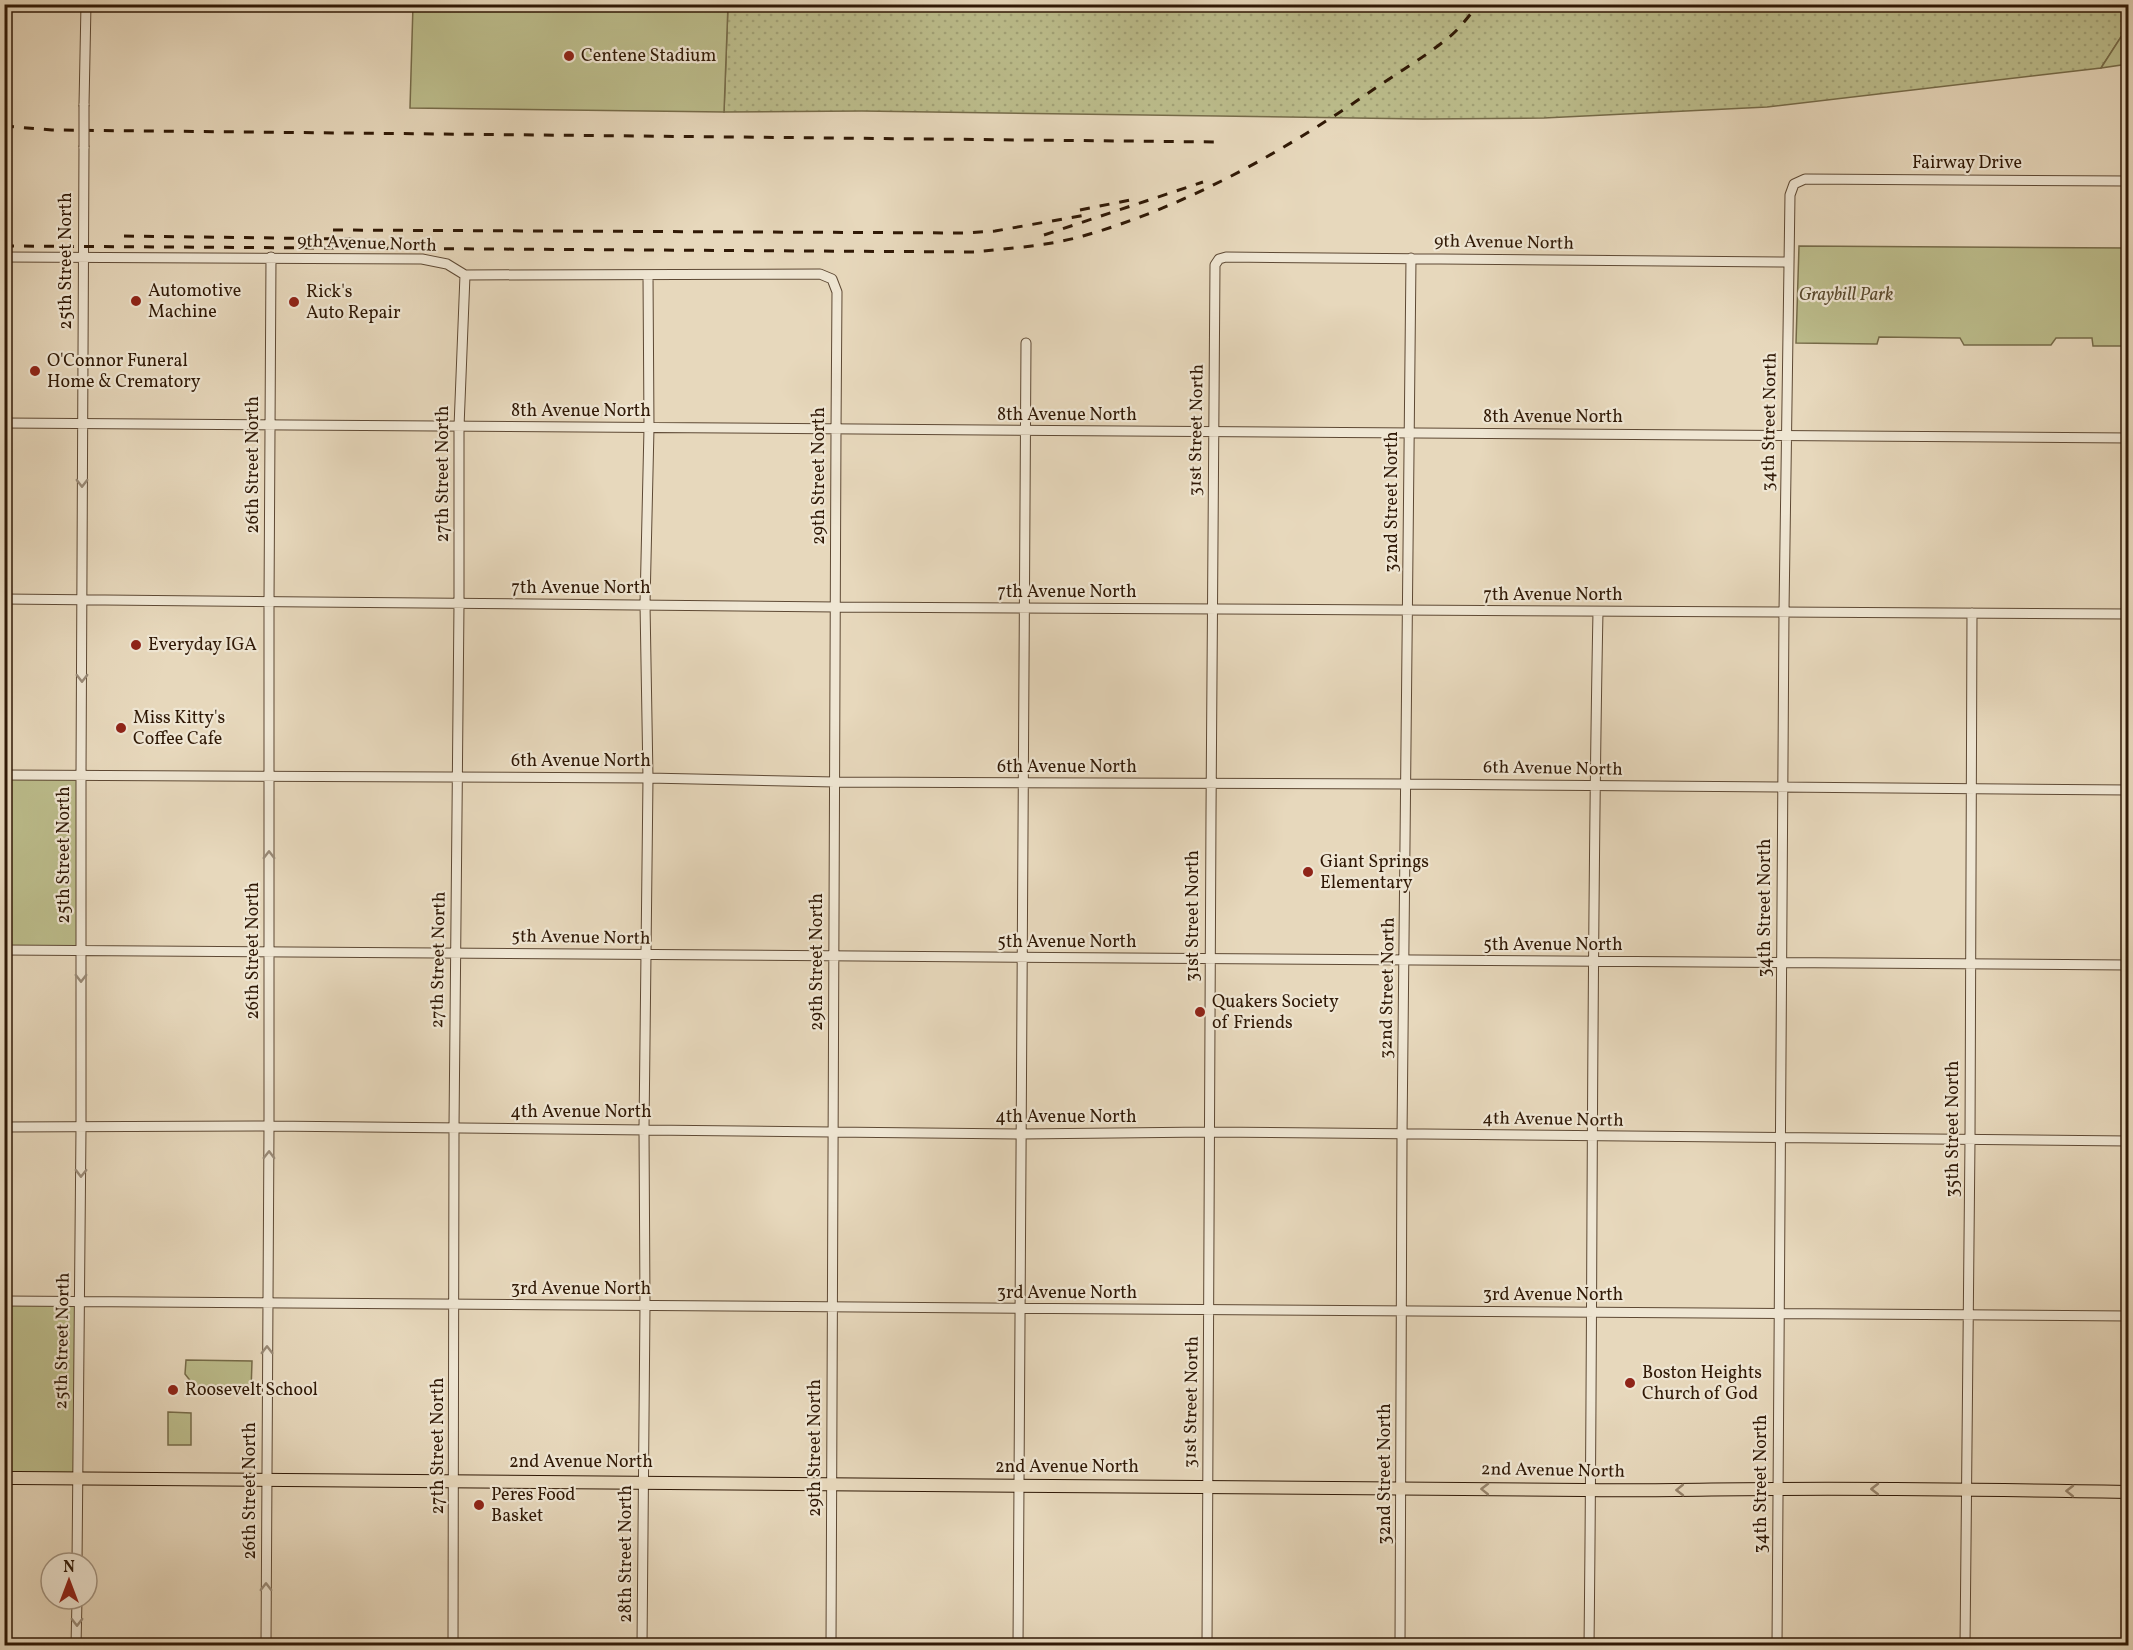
<svg xmlns="http://www.w3.org/2000/svg" width="2133" height="1650" font-family="Vollkorn,serif">
  <style>
    .grass { fill: url(#grass-dots); stroke: #766b49; stroke-width: 1.5 }
    .park { fill: #bcbd8c; stroke: #766b49; stroke-width: 1.5 }
    .lines { fill: none; stroke-linecap: round; stroke-linejoin: round }
    .minor-casing { stroke: #5e4934; stroke-width: 11 }
    .major-casing { stroke: #301906; stroke-width: 14 }
    .minor { stroke: #efe6d3; stroke-width: 9 }
    .major { stroke: #e7d8bc; stroke-width: 12 }
    .rail { stroke: #301906; stroke-width: 3; stroke-dasharray: 10 10; stroke-linecap: butt }
    .minor-bridge-casing { stroke: #5e4934; stroke-width: 11; stroke-linecap: butt }
    .minor-bridge { stroke: #efe6d3; stroke-width: 9 }
    .oneway { stroke: #998a77 }
    .oneway2 { stroke: #95826a }
    .poi-dot { fill: #8f2418; stroke: #efe6d3; stroke-width: 2 }
    .labels { text-anchor: middle; dominant-baseline: central; stroke-width: 4.5; stroke-linejoin: round; paint-order: stroke }
    .poi-label { font-size: 18px; fill: #301906; stroke: #efe6d3; text-anchor: start }
    .street-label { font-size: 18px; fill: #301906; stroke: #efe6d3 }
    .park-label { font-size: 18px; font-style: italic; fill: #5a4a2e; stroke: #efe6d3 }
  </style>
  <defs>
    <pattern id="grass-dots" width="8" height="8" patternUnits="userSpaceOnUse" patternTransform="scale(1.5)"><rect width="8" height="8" fill="#bcbd8c"/><path d="M2 2h.1M6 6h.1" fill="none" stroke="#a2a277" stroke-width="1.8" stroke-linecap="round"/></pattern>
  </defs>
  <rect width="100%" height="100%" fill="#e7d8bc"/>
  <filter id="stains"><feTurbulence type="fractalNoise" baseFrequency=".00333" numOctaves="4"/><feColorMatrix values="0 0 0 0 .2 0 0 0 0 .09 0 0 0 0 .02 0 0 0 .5 -.17"/></filter>
  <radialGradient id="worn" r=".72"><stop offset=".6" stop-color="#630" stop-opacity="0"/><stop offset="1" stop-color="#630" stop-opacity=".3"/></radialGradient>
  <path class="grass" d="M728,5h1400v21l-27,42 -334,39 -223,11 -121,1 -561,-8 -138,1z"/>
  <path class="park" d="M413,5h315l-4,107 -314,-4z
    M2128,26v38l-27,4z
    M1799,246l329,2v98h-35l-1,-8h-36l-5,7h-87l-4,-7 -81,-1 -2,7 -81,-1z
    M5,775h76v176l-76,-1z
    M5,1301l75,1 -3,176h-72z
    M186,1360l66,1 -1,31h-52l-14,-18z
    M168,1412l23,1v32h-23z"/>
  <g class="lines">
    <g class="minor-casing">
      <path id="minor" d="M84,105l2,-101
        M4,257l418,2 25,5 18,11 355,-1 12,5 5,13 -1,138 -5,1216
        M4,423l2124,15
        M4,599l832,8 1292,7
        M4,775l644,3 187,4 572,2 721,6
        M4,950l2124,15
        M4,1127l265,-1 751,8 189,-2 919,9
        M4,1301l2124,15
        M77,1563l4,-435v-353l3,-628
        M76,1646l1,-47
        M266,1646l3,-520v-524l2,-345
        M453,1646l1,-518 5,-524v-177l6,-152
        M642,1646l3,-341 -1,-176 4,-351 -3,-174 4,-176 -1,-153
        M1018,1646l8,-1303
        M1207,1646l4,-833 4,-548 4,-6 7,-2 563,5
        M1400,1646l2,-511 9,-877
        M1589,1646c4,-345 2,-690 9,-1034
        M1777,1646l7,-1035 6,-416 4,-11 11,-5 323,2
        M1965,1646l5,-506 2,-527"/>
    </g>
    <g class="major-casing">
      <path id="major" d="M4,1478c527,1 1054,6 1580,12 64,1 128,-1 192,-1 118,-1 235,1 352,3"/>
    </g>
    <use href="#minor" class="minor"/>
    <use href="#major" class="major"/>
    <path class="rail" d="M4,126l48,4 1168,12
      M1080,210l50,-10
      M333,230l634,3 28,-2 96,-17
      M1044,235l159,-53
      M124,236l225,3 24,2
      M4,246l971,6c35,-4 73,-6 108,-16 105,-30 205,-87 294,-149 24,-16 49,-31 71,-49 12,-9 21,-23 31,-34"/>
    <g class="minor-bridge-casing">
      <path id="minor-bridge" d="M84,147v-42"/>
    </g>
    <use href="#minor-bridge" class="minor-bridge"/>
  </g>
  <defs><path id="oneway-chevron" d="M-2-3.5L2.5 0L-2 3.5" fill="none" stroke-width="1.6" stroke-linecap="round" stroke-linejoin="round" transform="scale(1.5)"/></defs>
  <g class="oneway">
    <use href="#oneway-chevron" transform="translate(82 483) rotate(90)"/>
    <use href="#oneway-chevron" transform="translate(82 678) rotate(90)"/>
    <use href="#oneway-chevron" transform="translate(269 855) rotate(-90)"/>
    <use href="#oneway-chevron" transform="translate(81 978) rotate(90)"/>
    <use href="#oneway-chevron" transform="translate(269 1155) rotate(-89)"/>
    <use href="#oneway-chevron" transform="translate(81 1173) rotate(91)"/>
    <use href="#oneway-chevron" transform="translate(267 1350) rotate(-90)"/>
    <use href="#oneway-chevron" transform="translate(266 1587) rotate(-90)"/>
    <use href="#oneway-chevron" transform="translate(77 1622) rotate(90)"/>
  </g>
  <g class="oneway2">
    <use href="#oneway-chevron" transform="translate(1485 1489) rotate(-179)"/>
    <use href="#oneway-chevron" transform="translate(1875 1489) rotate(-180)"/>
    <use href="#oneway-chevron" transform="translate(1680 1490) rotate(179)"/>
    <use href="#oneway-chevron" transform="translate(2070 1491) rotate(-179)"/>
  </g>
  <g class="poi-dot">
    <circle cx="569" cy="56" r="6"/>
    <circle cx="136" cy="301" r="6"/>
    <circle cx="294" cy="302" r="6"/>
    <circle cx="35" cy="371" r="6"/>
    <circle cx="136" cy="645" r="6"/>
    <circle cx="121" cy="728" r="6"/>
    <circle cx="1308" cy="872" r="6"/>
    <circle cx="1200" cy="1012" r="6"/>
    <circle cx="1630" cy="1383" r="6"/>
    <circle cx="173" cy="1390" r="6"/>
    <circle cx="479" cy="1505" r="6"/>
  </g>
  <g class="labels">
    <g class="poi-label">
      <text x="581" y="56">Centene Stadium</text>
      <text x="148" y="291">Automotive<tspan x="148" dy="21">Machine</tspan></text>
      <text x="306" y="292">Rick's<tspan x="306" dy="21">Auto Repair</tspan></text>
      <text x="47" y="361">O'Connor Funeral<tspan x="47" dy="21">Home &amp; Crematory</tspan></text>
      <text x="148" y="645">Everyday IGA</text>
      <text x="133" y="718">Miss Kitty's<tspan x="133" dy="21">Coffee Cafe</tspan></text>
      <text x="1320" y="862">Giant Springs<tspan x="1320" dy="21">Elementary</tspan></text>
      <text x="1212" y="1002">Quakers Society<tspan x="1212" dy="21">of Friends</tspan></text>
      <text x="1642" y="1373">Boston Heights<tspan x="1642" dy="21">Church of God</tspan></text>
      <text x="185" y="1390">Roosevelt School</text>
      <text x="491" y="1495">Peres Food<tspan x="491" dy="21">Basket</tspan></text>
    </g>
    <g class="street-label">
      <text x="1967" y="163">Fairway Drive</text>
      <text transform="translate(1504 243) rotate(1)">9th Avenue North</text>
      <text transform="translate(367 244) rotate(2)">9th Avenue North</text>
      <text transform="translate(66 261) rotate(-90)">25th Street North</text>
      <text x="581" y="411">8th Avenue North</text>
      <text x="1067" y="415">8th Avenue North</text>
      <text x="1553" y="417">8th Avenue North</text>
      <text transform="translate(1770 422) rotate(-89)">34th Street North</text>
      <text transform="translate(1197 430) rotate(-89)">31st Street North</text>
      <text transform="translate(253 465) rotate(-90)">26th Street North</text>
      <text transform="translate(443 474) rotate(-90)">27th Street North</text>
      <text transform="translate(819 476) rotate(-90)">29th Street North</text>
      <text transform="translate(1392 502) rotate(-90)">32nd Street North</text>
      <text x="581" y="588">7th Avenue North</text>
      <text x="1067" y="592">7th Avenue North</text>
      <text x="1553" y="595">7th Avenue North</text>
      <text x="581" y="761">6th Avenue North</text>
      <text x="1067" y="767">6th Avenue North</text>
      <text transform="translate(1553 769) rotate(1)">6th Avenue North</text>
      <text transform="translate(64 855) rotate(-90)">25th Street North</text>
      <text transform="translate(1765 908) rotate(-90)">34th Street North</text>
      <text transform="translate(1193 916) rotate(-90)">31st Street North</text>
      <text transform="translate(581 938) rotate(1)">5th Avenue North</text>
      <text x="1067" y="942">5th Avenue North</text>
      <text x="1553" y="945">5th Avenue North</text>
      <text transform="translate(253 951) rotate(-90)">26th Street North</text>
      <text transform="translate(439 960) rotate(-89)">27th Street North</text>
      <text transform="translate(817 962) rotate(-90)">29th Street North</text>
      <text transform="translate(1388 988) rotate(-89)">32nd Street North</text>
      <text x="581" y="1112">4th Avenue North</text>
      <text x="1066" y="1117">4th Avenue North</text>
      <text transform="translate(1553 1120) rotate(1)">4th Avenue North</text>
      <text transform="translate(1953 1129) rotate(-90)">35th Street North</text>
      <text x="581" y="1289">3rd Avenue North</text>
      <text x="1067" y="1293">3rd Avenue North</text>
      <text x="1553" y="1295">3rd Avenue North</text>
      <text transform="translate(63 1341) rotate(-89)">25th Street North</text>
      <text transform="translate(1192 1402) rotate(-89)">31st Street North</text>
      <text transform="translate(438 1446) rotate(-90)">27th Street North</text>
      <text transform="translate(815 1448) rotate(-90)">29th Street North</text>
      <text x="581" y="1462">2nd Avenue North</text>
      <text x="1067" y="1467">2nd Avenue North</text>
      <text transform="translate(1553 1471) rotate(1)">2nd Avenue North</text>
      <text transform="translate(1385 1474) rotate(-90)">32nd Street North</text>
      <text transform="translate(1761 1484) rotate(-90)">34th Street North</text>
      <text transform="translate(250 1491) rotate(-90)">26th Street North</text>
      <text transform="translate(626 1554) rotate(-90)">28th Street North</text>
    </g>
    <g class="park-label">
      <text x="1846" y="295">Graybill Park</text>
    </g>
  </g>
  <rect width="2133" height="1650" fill="none" stroke="#e7d8bc" stroke-width="24"/>
  <rect x="6" y="6" width="2121" height="1638" fill="none" stroke="#301906" stroke-width="3"/>
  <rect x="12" y="12" width="2109" height="1626" fill="none" stroke="#301906" stroke-width="1.5"/>
  <g transform="translate(69 1581)"><circle r="28" fill="#efe6d3" stroke="#a39481" stroke-width="1.5"/>
  <path d="M0-4.5L10 22L0 15L-10 22Z" fill="#8f2418"/>
  <text y="-9" font-size="16" font-weight="bold" text-anchor="middle" fill="#301906">N</text>
  </g>
  <rect width="100%" height="100%" filter="url(#stains)"/>
  <rect width="100%" height="100%" fill="url(#worn)"/>
</svg>
